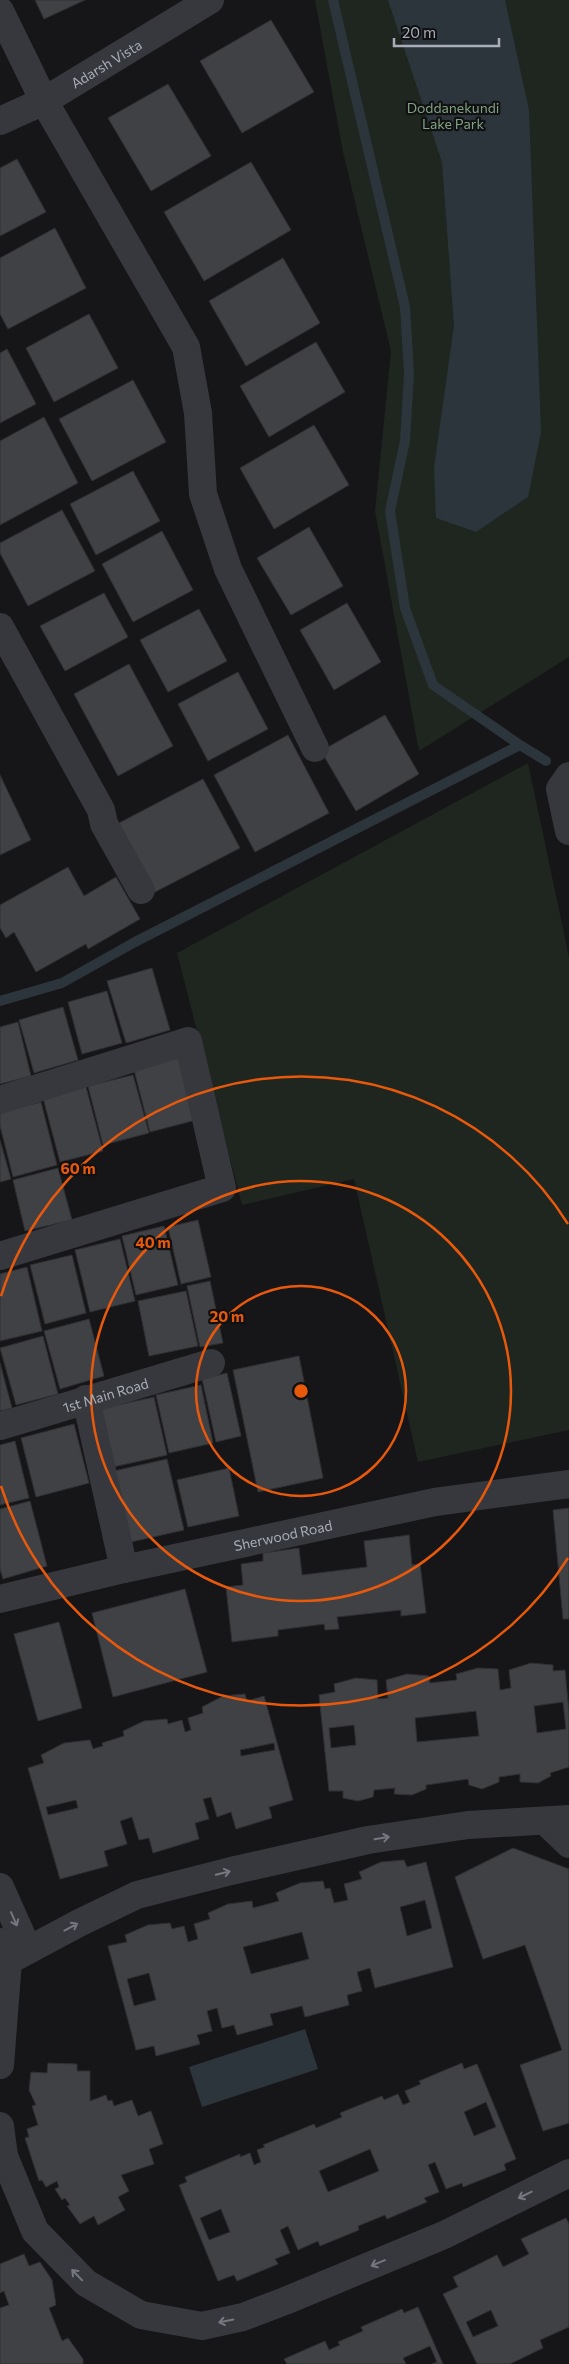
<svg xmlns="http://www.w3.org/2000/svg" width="569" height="2364" font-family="Commissioner,sans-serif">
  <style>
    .green { fill: #1e261f }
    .water { fill: #2c353c }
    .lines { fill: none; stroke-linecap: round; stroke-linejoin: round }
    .stream { stroke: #2c353c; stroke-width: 10 }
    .building { fill: #404145; stroke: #303034; fill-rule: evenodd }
    .street { stroke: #37383d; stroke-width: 28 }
    .oneway { stroke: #757881 }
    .ring { fill: none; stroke: #e8590c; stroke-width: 2.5 }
    .labels { text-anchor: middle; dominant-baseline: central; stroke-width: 4.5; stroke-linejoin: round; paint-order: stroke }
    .street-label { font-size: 14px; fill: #a8adb8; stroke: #111113 }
    .park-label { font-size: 14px; fill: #7fa381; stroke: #111113 }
    .centre { fill: #e8590c; stroke: #111113; stroke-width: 2.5 }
    .ring-label { font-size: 15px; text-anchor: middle; font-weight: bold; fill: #e8590c; stroke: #111113; stroke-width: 4.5; stroke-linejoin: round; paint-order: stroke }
  </style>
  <rect width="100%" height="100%" fill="#161618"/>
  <path class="green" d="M315,0h254v657l-150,94 -44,-240 16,-160 -48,-199z
    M528,763l41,194v473l-151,32 -64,-283 -112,26 -65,-252z"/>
  <path class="water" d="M388,0h117l24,110 12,322 -13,65 -52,35 -40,-14 -2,-50 20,-143 -12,-163z
    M305,2029l13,40 -116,38 -13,-40z"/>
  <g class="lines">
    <path class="stream" d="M333,0l72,307 4,67 -4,67 -15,70 15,97 28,77 87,60
      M0,1001l62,-18 73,-41 385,-197 26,16"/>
  </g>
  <path class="building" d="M35,0h50l-41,19z
    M271,20l43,72 -72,41 -42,-72z
    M168,84l43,72 -60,35 -43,-73z
    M17,159l29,53 -46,24v-68z
    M251,162l40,68 -87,51 -40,-69z
    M55,228l31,60 -78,41 -8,-15v-56z
    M283,258l37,65 -74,43 -37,-65z
    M89,314l29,54 -64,34 -28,-54z
    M316,342l29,50 -76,45 -29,-51z
    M7,349l29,55 -36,19v-70z
    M133,380l33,62 -74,39 -33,-62z
    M44,417l34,66 -78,42v-84z
    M314,425l35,60 -75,44 -34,-61z
    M133,471l27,50 -64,34 -26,-51z
    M62,510l33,61 -67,35 -28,-53v-10z
    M309,527l34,59 -52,29 -34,-57z
    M162,531l31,59 -60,32 -31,-58z
    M104,593l24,44 -63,34 -25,-45z
    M347,603l34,59 -47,28 -34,-60z
    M199,609l28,52 -59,31 -28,-52z
    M129,664l44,82 -55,30 -44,-82z
    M238,672l30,57 -60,32 -30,-57z
    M385,715l34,59 -63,37 -35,-60z
    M288,735l41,78 -74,39 -41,-77z
    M0,775l31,65 -31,15z
    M203,779l37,69 -85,44 -36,-69z
    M68,867l16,29 32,-19 24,42 -52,30 -2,-5 -50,28 -22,-40 -8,6 -6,-10v-23z
    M152,968l18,62 -44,13 -19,-62z
    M107,991l15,52 -40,11 -14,-52z
    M63,1007l15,53 -44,13 -15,-53z
    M18,1022l13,54 -31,8v-57z
    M179,1057l17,63 -46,12 -16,-62z
    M133,1075l16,58 -46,12 -15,-59z
    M86,1087l17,64 -43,11 -17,-64z
    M41,1102l16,63 -44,12 -13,-51v-14z
    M0,1140l11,39 -11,3z
    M58,1168l14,52 -47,11 -12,-51z
    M198,1220l13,57 -30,7 -13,-57z
    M164,1226l14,59 -42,10 -14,-59z
    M120,1239l15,62 -45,11 -15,-62z
    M72,1255l14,58 -41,11 -15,-59z
    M27,1267l15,64 -42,10v-67z
    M210,1281l13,62 -23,4 -13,-61z
    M186,1291l12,55 -49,10 -11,-55z
    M89,1319l15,57 -44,13 -16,-58z
    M43,1336l15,58 -42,11 -16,-57z
    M299,1356l24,122 -65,14 -25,-122z
    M0,1363l12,45 -12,3z
    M227,1373l14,63 -25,6 -14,-63z
    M201,1385l12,58 -44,10 -13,-58z
    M154,1397l13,58 -54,12 -13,-58z
    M74,1424l15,59 -53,14 -15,-59z
    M15,1441l14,57 -29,7v-60z
    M167,1459l17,71 -53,12 -17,-71z
    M229,1468l10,48 -51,11 -11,-47z
    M30,1501l17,65 -44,13 -3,-10v-60z
    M569,1508v111h-6l-10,-109z
    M409,1535l3,30 8,-1 6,49 -25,3v-6l-64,7 2,12 -14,1 -1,-6 -46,6v6l-46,6 -6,-55 17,-2 -2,-21 22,-3v-8l36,-5 3,27 65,-8 -3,-26z
    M185,1589l22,83 -94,25 -21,-84z
    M59,1622l23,86 -44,13 -24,-87z
    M531,1663l22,2v6l12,-1 4,42v55l-19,6 1,3 -13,7 -18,-1v-8l-21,3v5l-17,7 -13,-4 -1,-6 -42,6v4l-14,6 -18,-1 1,-6 -21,2 -1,7 -15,4 -15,-3v-7h-14l-10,-96 16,-3 -1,-8 22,-6 21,2 1,19 10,-1 -2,-18 21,-6 22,2 1,7 27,-3 -1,-6 22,-6 20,1 2,21 11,-2 -2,-18zM563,1702l3,27 -29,4 -3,-27zM476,1711l3,25 -62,6 -2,-24zM354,1725l2,20 -25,3 -2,-20z
    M245,1694l2,7 17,-5 29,104 -24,7 3,11 -36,11 -5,-17 -14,5 -6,-20 -8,2 6,20 -14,4 4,16 -46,14 -4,-15 -10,2 -7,-23 -12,4 7,23 -23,7 4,15 -48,13 -32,-111 16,-5 -3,-8 23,-12 26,-3 3,9 10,-3 -1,-3 22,-7 -1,-5 21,-10 23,-2 1,5 14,-4 3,12 6,-2 -3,-12 15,-5 -1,-6 21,-11zM274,1743l1,7 -34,6 -1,-6zM76,1800l2,8 -30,7 -2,-8z
    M513,1848l56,21v254l-26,8 -23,-66 42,-15 -37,-105 -42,14 -28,-82z
    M404,1860l3,7 19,-5 27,105 -78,21 -5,-20 -13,4 5,19 -15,4 2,10 -44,12 -3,-11 -32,8 3,11 -36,10 -3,-10 -12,3 -5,-20 -10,3 5,20 -15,4 3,9 -44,12 -2,-10 -18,4 -28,-104 19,-4 -2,-7 23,-10 22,-2 2,6 12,-3 4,16 10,-3 -4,-15 16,-5 -2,-6 20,-9 24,-3 1,7 26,-7 -3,-8 24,-10 23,-2 2,8 5,-1 4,15 14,-3 -4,-16 18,-5 -3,-7 22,-10zM425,1900l7,28 -25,8 -7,-29zM302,1932l7,27 -58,15 -8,-27zM149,1973l7,27 -22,6 -7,-27z
    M48,2063l29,1v7h13v30l16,-6 2,6 4,-1 2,6 18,-6 6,16 13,-5 12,33 -14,5 5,15 -33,11 8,16 -11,6 7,13 -27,15 -4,-9 -14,8 -13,-18 3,-1 -5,-7 -3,2 -7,-11 4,-2 -2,-6 -11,6 -4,-7 -3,1 -14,-43 4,-1 -2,-8 11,-4 -6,-19 4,-1 -7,-15 2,-18 16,1z
    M462,2063l2,6 13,-5 39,95 -12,5 2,6 -43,17 -1,-4 -16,6 -11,-27 -7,3 11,27 -15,6 3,4 -40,17 -2,-4 -27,11 1,4 -39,16 -2,-5 -20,9 -10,-24 -8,4 10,23 -15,6 3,5 -41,17 -3,-6 -16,6 -39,-96 8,-3 -2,-5 55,-23v3l10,-4 4,12 7,-3 -4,-12 8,-3 -2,-2 51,-21 2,4 26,-11 -2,-4 42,-17 2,4 14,-6 5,11 7,-3 -5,-11 16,-7 -2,-3zM486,2102l10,25 -22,9 -10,-24zM370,2149l9,22 -51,21 -9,-21zM221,2209l9,23 -21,8 -9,-22z
    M566,2218l3,6v103l-29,13 3,8 -33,16h-33l-34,-70 15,-7 -5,-10 44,-22 6,12 26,-13 -8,-15zM491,2310l7,16 -25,11 -7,-15z
    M24,2254l5,12 11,-4 12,18 4,25 -7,3 13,33 6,-3 15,21v5h-83v-56l9,-3 -5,-14 -4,2v-29z
    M418,2307l25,57h-11l5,-2 -7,-16 -27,12 3,6h-119l-3,-5 41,-18 4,9 11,-5 -2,-3 25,-11 -2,-4 41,-18 2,4z"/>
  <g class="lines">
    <g class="street">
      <path d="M0,11l44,90 142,246 12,66 5,81 25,75 87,179"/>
      <path id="s1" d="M0,121l44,-20 166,-101"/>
      <path d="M0,627l101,183 3,14 37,66"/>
      <path d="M569,776l-9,13 9,42"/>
      <path d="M0,1100l188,-59 34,147 -222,68"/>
      <path d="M86,1399l38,170"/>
      <path id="s2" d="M0,1426l211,-63"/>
      <path id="s3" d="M0,1599l124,-30 311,-67 134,-18"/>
      <path d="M545,1821l24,23"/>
      <path d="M0,1887l28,63"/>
      <path d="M0,1942l8,19 -8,104"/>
      <path d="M8,1961l71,-38 58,-28 94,-24 137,-31 100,-15 101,-6"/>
      <path d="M0,2126l4,30 31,75 51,52 55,32 61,11 41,-9 42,-16 159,-66 125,-62"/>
    </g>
  </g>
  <defs><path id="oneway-shaft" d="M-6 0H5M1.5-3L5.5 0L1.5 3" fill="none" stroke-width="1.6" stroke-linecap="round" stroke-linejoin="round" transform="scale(1.25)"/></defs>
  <g class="oneway">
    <use href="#oneway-shaft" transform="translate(382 1838) rotate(-9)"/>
    <use href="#oneway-shaft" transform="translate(223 1873) rotate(-14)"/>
    <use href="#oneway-shaft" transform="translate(14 1919) rotate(66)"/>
    <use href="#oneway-shaft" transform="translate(71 1927) rotate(-28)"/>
    <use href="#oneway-shaft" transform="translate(525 2195) rotate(154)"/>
    <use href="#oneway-shaft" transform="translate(378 2263) rotate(157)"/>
    <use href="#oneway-shaft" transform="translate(77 2275) rotate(-134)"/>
    <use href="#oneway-shaft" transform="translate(226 2321) rotate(168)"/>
  </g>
  <g class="ring">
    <circle cx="301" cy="1391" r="105"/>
    <circle cx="301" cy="1391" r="210"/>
    <path d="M568 1558A315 315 0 0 1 1 1486M1 1296A315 315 0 0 1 568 1224"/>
  </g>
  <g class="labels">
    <g class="street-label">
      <text stroke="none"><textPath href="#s1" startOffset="121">Adarsh Vista</textPath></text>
      <text stroke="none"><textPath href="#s2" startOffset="110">1st Main Road</textPath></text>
      <text stroke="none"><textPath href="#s3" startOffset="290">Sherwood Road</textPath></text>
    </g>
    <g class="park-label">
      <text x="453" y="107">Doddanekundi<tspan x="453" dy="16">Lake Park</tspan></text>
    </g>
  </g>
  <circle cx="301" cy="1391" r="8" class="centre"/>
  <g class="ring-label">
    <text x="78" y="1174">60 m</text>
    <text x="153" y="1248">40 m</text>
    <text x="227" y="1322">20 m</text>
  </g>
  <path d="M394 38v8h105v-8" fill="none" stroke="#a8adb8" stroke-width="2.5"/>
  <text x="402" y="38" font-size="15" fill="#a8adb8" stroke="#111113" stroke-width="4" paint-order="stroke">20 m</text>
</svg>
